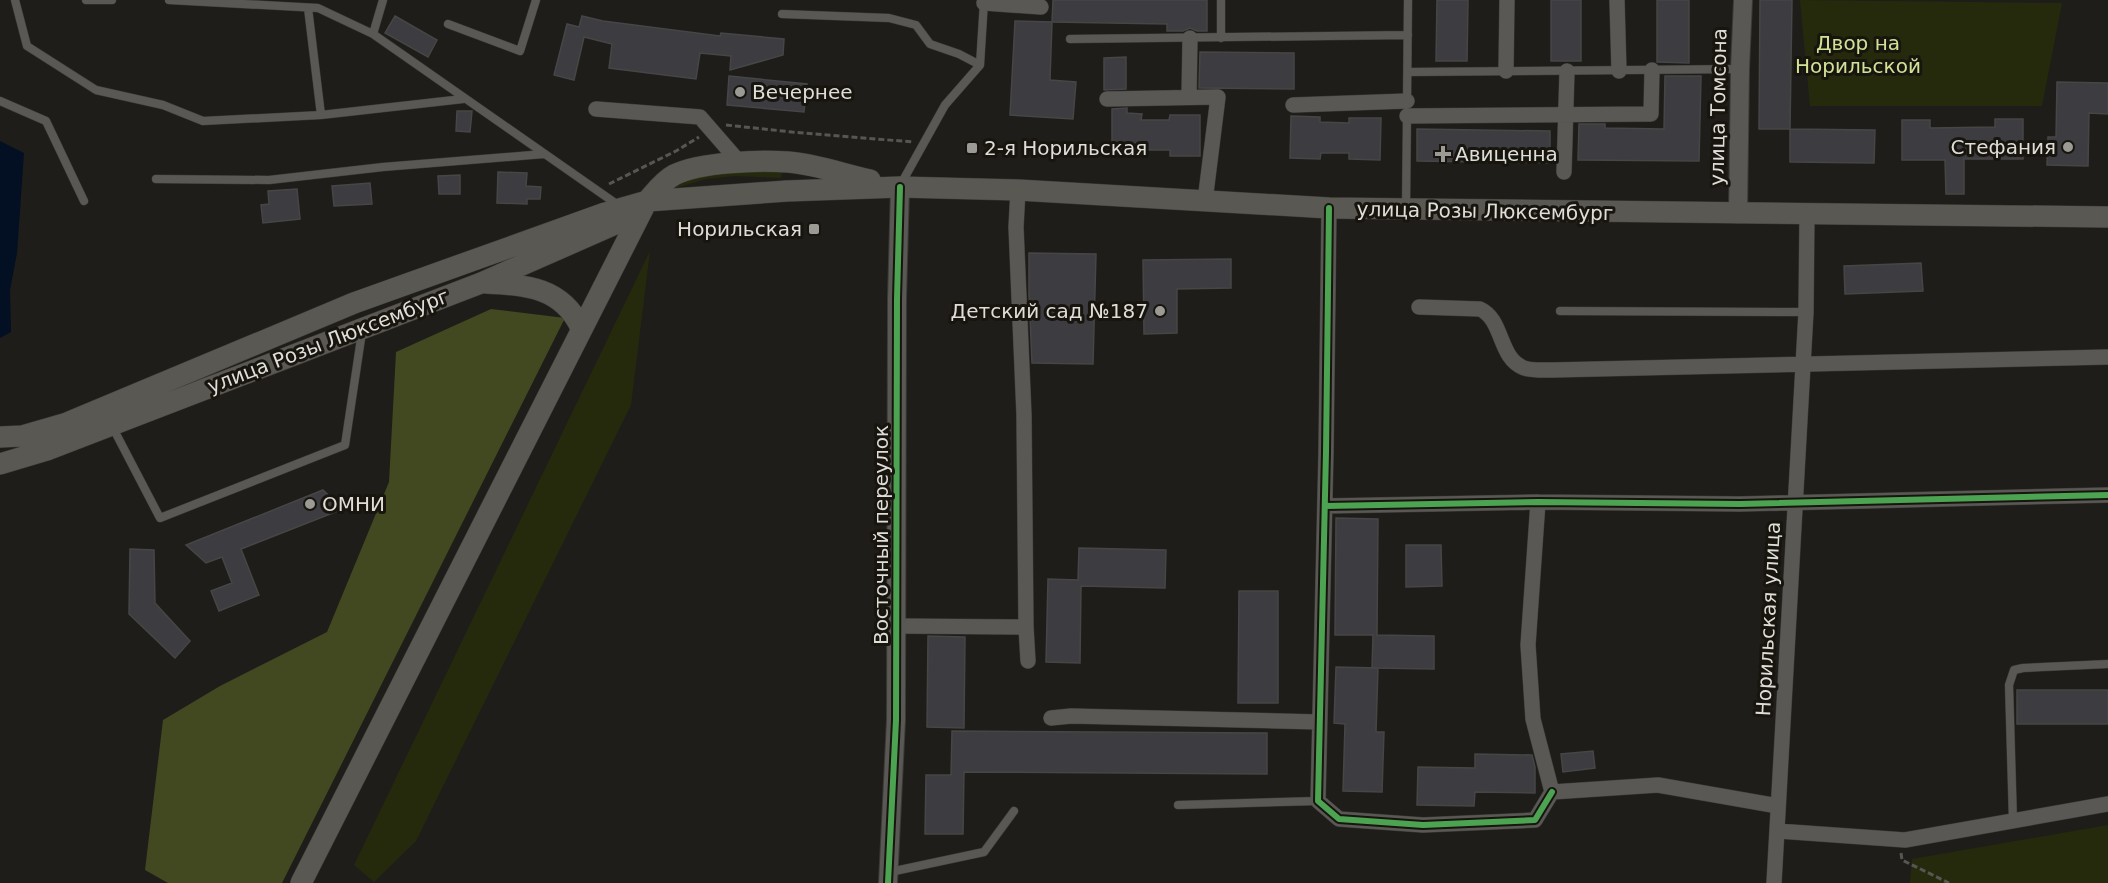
<svg xmlns="http://www.w3.org/2000/svg" width="2108" height="883" font-family="'DejaVu Sans',sans-serif">
  <style>
    .green { fill: #252a0d }
    .forest { fill: #424921 }
    .water { fill: #030f23 }
    .building { fill: #3c3c41; stroke: #474646; stroke-width: 1.5 }
    .lines { fill: none; stroke-linecap: round; stroke-linejoin: round }
    .service-casing { stroke: #3b3a36; stroke-width: 9 }
    .minor-casing { stroke: #3b3a36; stroke-width: 16 }
    .tertiary-casing { stroke: #3b3a36; stroke-width: 20 }
    .secondary-casing { stroke: #3b3a36; stroke-width: 22 }
    .path { stroke: #575653; stroke-width: 3; stroke-dasharray: 6 3; stroke-linecap: butt }
    .service { stroke: #595854; stroke-width: 8 }
    .minor { stroke: #595854; stroke-width: 15 }
    .tertiary { stroke: #595854; stroke-width: 18 }
    .secondary { stroke: #5a5852; stroke-width: 21 }
    .cycleway-casing { stroke: #17150e; stroke-width: 10 }
    .cycleway { stroke: #4ca352; stroke-width: 6 }
    .poi-dot { fill: #9b9a95; stroke: #17150e; stroke-width: 2 }
    .labels { text-anchor: middle; dominant-baseline: central; stroke-width: 6; stroke-linejoin: round; paint-order: stroke }
    .park-label { font-size: 20px; fill: #d1e297; stroke: #17150e }
    .poi-label { font-size: 20px; fill: #deddd8; stroke: #17150e; text-anchor: start }
    .street-label { font-size: 20px; fill: #deddd8; stroke: #17150e }
  </style>
  <rect width="100%" height="100%" fill="#1f1d19"/>
  <path class="green" d="M1800,0l262,3 -20,103h-232z
    M782,171l-1,7 -46,-2 -29,3 -37,11c35,-23 73,-19 113,-19z
    M650,251l-19,154 -215,436 -42,41 -20,-17z
    M2108,825v58h-198l2,-24z"/>
  <path class="forest" d="M491,309l74,9 -283,565h-114l-23,-13 18,-150 57,-34 107,-54 62,-150 7,-130z"/>
  <path class="water" d="M0,141l24,12 -7,100 -7,37 1,42 -11,6z"/>
  <path class="building" d="M1053,0h154v31h-10l-7,-3 -7,3h-16v-7l-115,-2z
    M1437,0h31l-1,61h-31z
    M1551,0h30v61h-30z
    M1657,0h32v63l-32,-1z
    M1760,0h32l-2,129h-31z
    M395,16l42,24 -9,17 -43,-24z
    M582,16l21,5 117,15 1,-3 63,6 -1,16 -53,15 1,-14 -31,-3 -4,26 -87,-11 3,-24 -28,-7 -10,43 -20,-5 13,-51 12,3z
    M1015,21l37,1 -2,58 26,2 -3,37 -63,-4z
    M1200,52l94,1v36l-95,-1z
    M1126,57v32l-22,1v-32z
    M729,76l78,8 -3,28 -77,-7z
    M1665,76h36l-2,85 -121,-1 1,-36h26v4l59,1z
    M2057,82l51,1v31l-19,-1 -1,53 -41,-1 1,-28h8z
    M1127,108v5l15,1 -1,6h28l1,-5h30v41h-30v-6h-29v5h-29v-46z
    M457,111h15l-2,21 -14,-1z
    M1291,116l29,1v5l29,1v-5h32l-1,42 -31,-1v-6h-28l-1,6 -30,-1z
    M1995,119h28v40h-59v35h-18l-1,-34h-43v-40h28v8l65,-1z
    M1417,129l133,2v32l-133,-2z
    M1790,129l85,1 -1,33 -84,-1z
    M498,172l29,1 -1,13 15,1 -1,12h-13v5l-30,-1z
    M460,175v19h-21l-1,-18z
    M370,183l2,21 -38,2 -2,-20z
    M297,189l3,30 -37,4 -2,-18 8,-1 -1,-13z
    M1029,253l67,1 -3,110 -61,-1 -3,-69z
    M1231,259v29l-54,1v44l-33,1 -1,-74z
    M1921,263l2,28 -78,3 -1,-28z
    M323,490l20,19 -102,40 18,46 -40,16 -8,-20 21,-8 -10,-26 -16,6 -20,-18z
    M1336,518l42,1 -1,116 57,1v33l-62,-1 1,-33h-38z
    M1406,545h35l1,41 -36,1z
    M1079,548l87,2 -1,38 -84,-2 -1,77 -34,-1 2,-83 30,1z
    M130,549l24,1 1,53 35,38 -15,17 -46,-44z
    M1239,591h39v112h-40z
    M928,636l37,1 -1,91 -37,-1z
    M1336,667l42,1 -2,64h8l-2,60 -39,-1 2,-67 -11,-1z
    M2017,690h91v34h-91z
    M952,731l315,2v41l-303,-2 -1,62h-38l1,-59h25z
    M1593,751l2,17 -32,4 -2,-18z
    M1475,754l57,1 3,12v26l-60,-1 -1,14 -57,-1 1,-38 57,1z"/>
  <g class="lines">
    <g class="service-casing">
      <path id="service" d="M15,0l12,46 69,44 67,15 40,16 118,-6 142,-16
        M86,0h26
        M169,0l149,8 55,26 245,171
        M1221,0v38
        M308,8l13,107
        M782,14l107,4 27,7 14,19 29,10 21,11
        M448,24l72,27 16,-51
        M373,34l10,-34
        M1070,39l338,-4
        M1408,72l332,-3
        M0,101l46,20 38,80
        M1407,103l1,-103
        M156,179l113,1 114,-13 161,-13
        M901,184l44,-79 35,-40 4,-64
        M1406,208l1,-93
        M1560,311l246,1
        M112,426l48,92 185,-73 17,-113
        M1178,805l140,-4
        M2013,821l-4,-136 5,-15 9,-2 85,-4
        M890,872l94,-20 30,-41"/>
    </g>
    <g class="minor-casing">
      <path id="minor" d="M1617,0l2,71
        M984,3l57,4
        M1506,71l1,-71
        M1189,97l1,-59
        M1107,99l111,-2 -13,104
        M1293,105l114,-4
        M596,109l104,8 40,46
        M1407,116l244,-2 1,-44
        M1564,172l3,-101
        M1018,190l-2,37 8,188 2,212 2,34
        M1329,208l-3,244 -8,349 21,18 84,6 112,-5 17,-28
        M1419,307l61,2c24,11 18,49 44,59 9,3 20,2 29,2l555,-13
        M1538,502l-10,143 5,74 19,73 106,-7 120,21
        M1325,506l213,-4 202,2 368,-9
        M897,626l129,1
        M1051,718l20,-2 248,6
        M1777,831l128,9 203,-36
        M1774,883l32,-571 1,-99"/>
    </g>
    <g class="tertiary-casing">
      <path id="tertiary" d="M1738,214l2,-145 3,-69
        M888,883l8,-163 1,-421 3,-112"/>
    </g>
    <g class="secondary-casing">
      <path id="secondary" d="M486,283c40,2 76,4 95,45
        M0,437l22,-1 45,-13 287,-120 251,-90 42,-12 140,-10 113,-4 118,3 311,18 779,9
        M0,464l47,-14 434,-167 148,-65
        M301,883l346,-682c8,-9 16,-20 27,-26 26,-13 85,-15 114,-13 27,2 55,12 82,18"/>
    </g>
    <path class="path" d="M726,125l66,7 121,10
      M609,184l67,-33 23,-14
      M1901,853l1,7 47,23"/>
    <use href="#service" class="service"/>
    <use href="#minor" class="minor"/>
    <use href="#tertiary" class="tertiary"/>
    <use href="#secondary" class="secondary"/>
    <g class="cycleway-casing">
      <path id="cycleway" d="M1329,208l-3,244 -8,349 21,18 84,6 112,-5 17,-28
        M1325,506l213,-4 202,2 368,-9
        M888,883l8,-163 1,-421 3,-112"/>
    </g>
    <use href="#cycleway" class="cycleway"/>
  </g>
  <g class="poi-dot">
    <circle cx="740" cy="92" r="6"/>
    <circle cx="2068" cy="147" r="6"/>
    <rect x="966" y="142" width="12" height="12" rx="3"/>
    <path d="M1440 145h6v6h6v6h-6v6h-6v-6h-6v-6h6z"/>
    <rect x="808" y="223" width="12" height="12" rx="3"/>
    <circle cx="1160" cy="311" r="6"/>
    <circle cx="310" cy="504" r="6"/>
  </g>
  <g class="labels">
    <g class="park-label">
      <text x="1858" y="43">Двор на<tspan x="1858" dy="23">Норильской</tspan></text>
    </g>
    <g class="poi-label">
      <text x="752" y="92">Вечернее</text>
      <text x="2056" y="147" text-anchor="end">Стефания</text>
      <text x="984" y="148">2-я Норильская</text>
      <text x="1455" y="154">Авиценна</text>
      <text x="802" y="229" text-anchor="end">Норильская</text>
      <text x="1148" y="311" text-anchor="end">Детский сад №187</text>
      <text x="322" y="504">ОМНИ</text>
    </g>
    <g class="street-label">
      <text transform="translate(1718 107) rotate(-89)">улица Томсона</text>
      <text transform="translate(1485 211) rotate(1)">улица Розы Люксембург</text>
      <text transform="translate(328 341) rotate(-21)">улица Розы Люксембург</text>
      <text transform="translate(881 535) rotate(-90)">Восточный переулок</text>
      <text transform="translate(1768 619) rotate(-87)">Норильская улица</text>
    </g>
  </g>
</svg>
